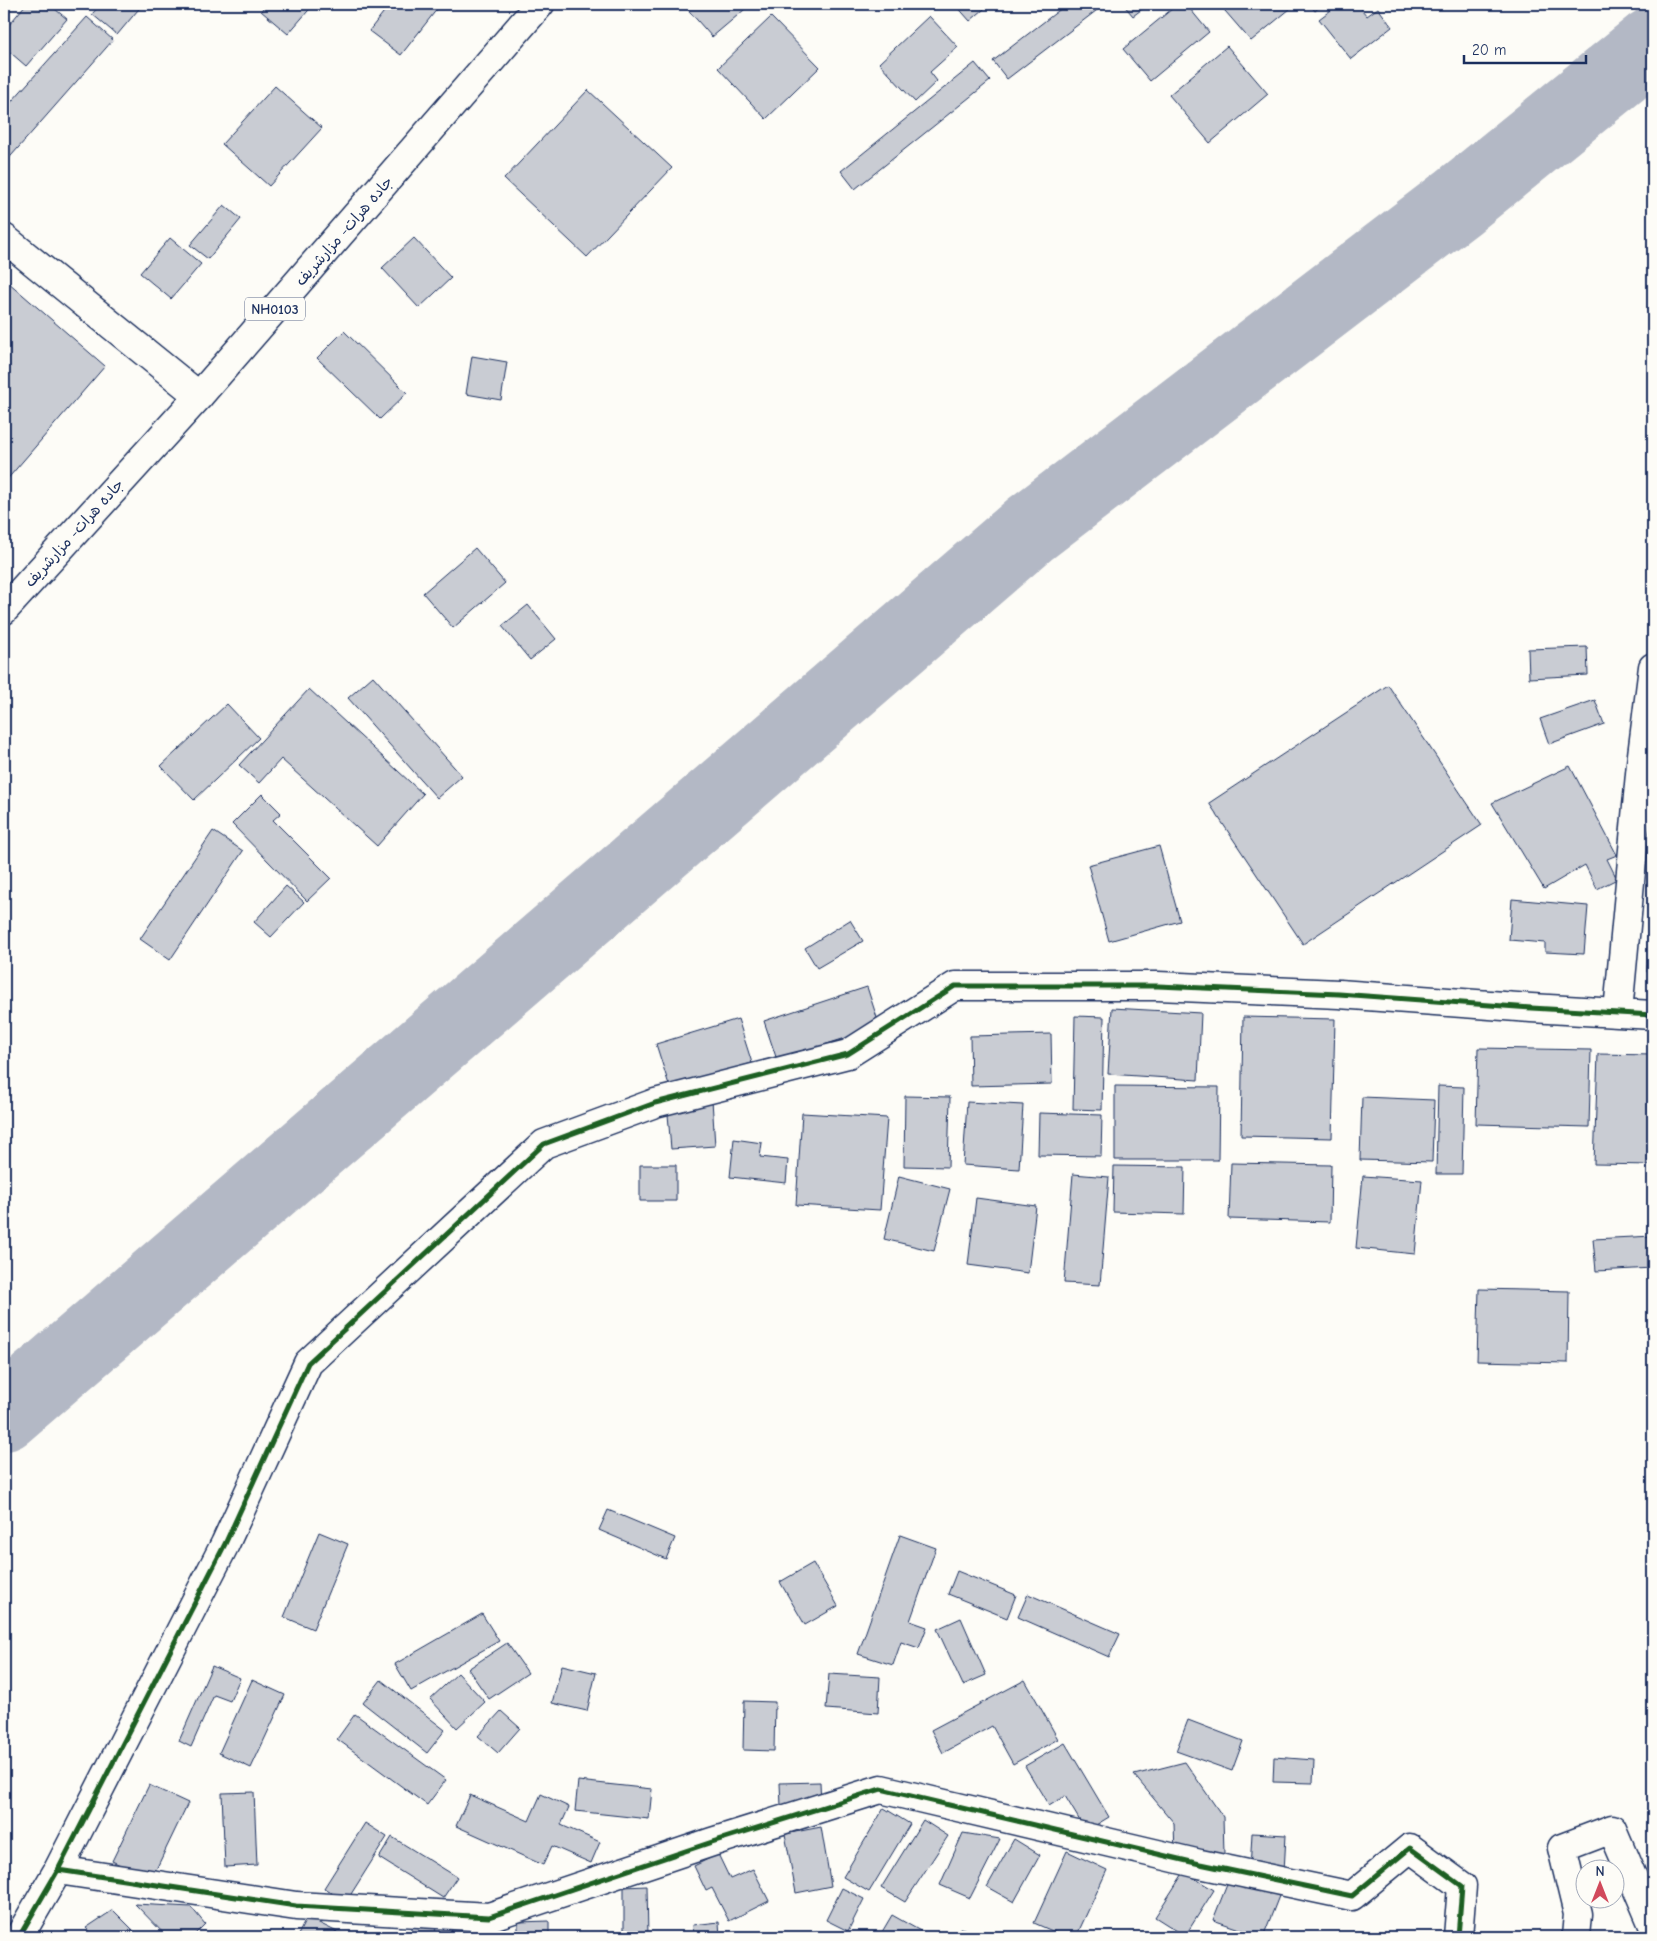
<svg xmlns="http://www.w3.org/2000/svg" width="1657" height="1941" font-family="'Comic Neue','Playpen Sans Arabic',sans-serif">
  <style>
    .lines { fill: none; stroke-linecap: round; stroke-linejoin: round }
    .river { stroke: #b3b8c5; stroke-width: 74 }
    .building { fill: #c9ccd3; stroke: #1b2f5e }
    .minor-casing { stroke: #1b2f5e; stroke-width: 31 }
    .trunk-casing { stroke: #1b2f5e; stroke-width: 31 }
    .minor { stroke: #fdfcf7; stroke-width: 28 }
    .trunk { stroke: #fdfcf7; stroke-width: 28 }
    .cycleway-casing { stroke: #fdfcf7; stroke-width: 8 }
    .cycleway { stroke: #1b5e20; stroke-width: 5 }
    .labels { text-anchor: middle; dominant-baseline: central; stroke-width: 4.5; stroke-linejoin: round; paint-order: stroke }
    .shield { fill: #fdfcf7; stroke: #5f6c8c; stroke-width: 1 }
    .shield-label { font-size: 14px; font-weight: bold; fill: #1b2f5e }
    .street-label { font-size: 15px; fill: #1b2f5e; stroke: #fdfcf7 }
  </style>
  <rect width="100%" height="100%" fill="#fdfcf7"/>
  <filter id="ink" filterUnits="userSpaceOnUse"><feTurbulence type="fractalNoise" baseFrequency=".02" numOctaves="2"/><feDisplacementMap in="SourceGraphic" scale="10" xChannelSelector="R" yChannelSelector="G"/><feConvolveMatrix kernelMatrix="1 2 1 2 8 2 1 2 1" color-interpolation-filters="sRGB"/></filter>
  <g filter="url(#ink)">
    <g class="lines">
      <path class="river" d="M4,1414l1026,-885 428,-327 195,-158"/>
    </g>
    <path class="building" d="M26,4h23l18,15 -41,47 -22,-19v-16z
      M77,4h14l-5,6z
      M101,4h42l-26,31 -25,-21z
      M266,4h48l-26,30 -27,-23z
      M390,4h51l-40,51 -32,-24z
      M683,4h68l-39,33z
      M955,4h35l-20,17z
      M1067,4h38l-98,75 -14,-18z
      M1123,4h26l-16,12z
      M1178,4h8l23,28 -59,49 -27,-32z
      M1219,4h77l-45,37z
      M1309,4h14l-8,7z
      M1339,4h18l10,12 11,-8 14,19 -41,32 -32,-40z
      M929,16l29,31 -28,25 7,9 -22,21 -36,-39z
      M87,17l26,23 -109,124v-54z
      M771,17l49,50 -54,52 -48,-51z
      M1227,46l41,48 -58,49 -41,-48z
      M975,63l15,18 -135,108 -14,-18z
      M275,86l47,42 -53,58 -47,-42z
      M588,90l84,78 -85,89 -83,-78z
      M224,205l17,14 -33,40 -18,-14z
      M170,238l31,26 -30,35 -31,-26z
      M414,238l37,40 -32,30 -37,-40z
      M8,282l97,84 -101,117v-196z
      M344,331l63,62 -27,26 -63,-61z
      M472,356l35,6 -6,38 -35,-6z
      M475,548l30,35 -52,45 -30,-35z
      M528,605l28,34 -26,21 -28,-34z
      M1587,647l1,28 -59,3 -1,-29z
      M373,676l89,100 -25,22 -89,-100z
      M1388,685l94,140 -179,119 -94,-141z
      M309,689l114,105 -46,52 -96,-87 -22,24 -20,-18z
      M1595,700l9,24 -55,20 -9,-25z
      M227,704l32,34 -65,62 -33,-34z
      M1570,766l47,89 -10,4 10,20 -20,10 -12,-24 -41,24 -52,-86z
      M262,794l19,19 -8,7 58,58 -24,23 -75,-77z
      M213,831l30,20 -73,109 -30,-21z
      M1159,846l21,75 -71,20 -21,-76z
      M1652,850h1v122h-6z
      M286,886l18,16 -33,35 -17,-15z
      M1512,899l76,7 -4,48 -39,-2v-9l-36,-3z
      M850,920l13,21 -46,27 -12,-20z
      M867,987l13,40 -103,33 -13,-39z
      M1112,1008l89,5 -3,67 -90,-6z
      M1075,1016l29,1 -2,93 -29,-1z
      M1243,1017l92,2 -3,119 -91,-2z
      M738,1019l14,44 -82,25 -14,-44z
      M1051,1034l1,50 -81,2 -1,-50z
      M1478,1048l113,2 -2,77 -113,-3z
      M1598,1054l55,1v110l-59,-1z
      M1115,1086l104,1 -1,73h-103z
      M1438,1086l26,1 -2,87h-26z
      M905,1096l45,1 -2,70 -44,-1z
      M1362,1097l72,3 -2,62 -72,-2z
      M712,1100l3,46 -44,3 -4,-46z
      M967,1102l56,3 -4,64 -56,-4z
      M802,1113l85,5 -7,92 -84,-5z
      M1039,1113l63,2 -1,41 -63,-1z
      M734,1139l28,4 -2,14 28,3 -2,23 -56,-6z
      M1231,1163l100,2 -1,57 -101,-3z
      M640,1165h36v36h-36z
      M1114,1166l71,1 -1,47 -71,-2z
      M1073,1174l36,3 -9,108 -36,-2z
      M899,1176l51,13 -16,62 -50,-12z
      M1363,1176l59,4 -7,74 -59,-6z
      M976,1198l60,8 -8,67 -60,-8z
      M1653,1236v32l-57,3 -3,-32z
      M1479,1289l90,2 -1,72 -91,-2z
      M608,1510l67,28 -9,21 -67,-29z
      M319,1532l29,12 -35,85 -29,-12z
      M900,1535l36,13 -26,73 17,6 -8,21 -18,-6 -8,23 -35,-11z
      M813,1563l25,43 -33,19 -25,-43z
      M957,1571l59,24 -9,23 -59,-24z
      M1028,1594l92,40 -11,23 -91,-40z
      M482,1614l17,27 -88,50 -16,-27z
      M961,1618l25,57 -23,10 -26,-56z
      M507,1643l21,30 -39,26 -21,-30z
      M562,1665l34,8 -9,38 -35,-8z
      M212,1666l28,12 -10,23 -16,-6 -23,52 -12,-6z
      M458,1673l27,29 -28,26 -27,-29z
      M829,1674l51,3 -2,36 -52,-4z
      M252,1680l33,15 -34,73 -32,-15z
      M381,1680l64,50 -18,23 -64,-50z
      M1025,1680l33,59 -45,25 -21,-38 -49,27 -12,-23z
      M744,1701l31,1 -1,49 -31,-1z
      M501,1711l19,17 -22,25 -20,-17z
      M355,1714l91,66 -19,25 -90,-66z
      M1188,1720l55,21 -11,30 -56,-20z
      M1065,1743l44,74 -23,14 -21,-35 -16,10 -24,-40z
      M1274,1757l40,3 -1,23 -40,-1z
      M1185,1762l38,55 1,37 -49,1 -1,-32 -40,-48z
      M578,1781l74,8 -3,30 -74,-8z
      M820,1782l1,22 -40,2 -1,-23z
      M149,1785l39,18 -37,77 -39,-19z
      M254,1792l3,73 -32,2 -3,-74z
      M541,1794l28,13 -8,18 39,17 -9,21 -39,-17 -9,19 -87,-39 14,-31 59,26z
      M884,1808l26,16 -41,68 -26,-15z
      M923,1820l25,16 -43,66 -24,-14z
      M365,1823l22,14 -41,65 -22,-14z
      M821,1827l10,59 -35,7 -11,-59z
      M963,1833l37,6 -30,59 -30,-13z
      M1252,1833l34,2 -2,37 -34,-2z
      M392,1837l65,40 -14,21 -64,-40z
      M1014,1839l26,16 -26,47 -27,-15z
      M1067,1851l40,19 -31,67h-10l-32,-14z
      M718,1854l12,25 23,-10 16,32 -40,20 -17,-33 -6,3 -12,-25z
      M1184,1872l30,18 -29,46 -30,-19z
      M1230,1877l49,19 -16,41 -50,-17z
      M647,1886l1,51h-24v-50z
      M842,1888l22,11 -16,32 -22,-11z
      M135,1904l56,3 14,17 -13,13h-25z
      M113,1910l27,27h-46l-8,-9z
      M892,1915l39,22h-52z
      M307,1917l30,15 -2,5h-38z
      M549,1921v16h-31v-15z
      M719,1922l1,15h-26l-1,-12z
      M504,1923l1,14h-53l-1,-11z
      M412,1926l24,1 -1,10h-23z
      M960,1928l33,9h-36z
      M816,1931l13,6h-16z"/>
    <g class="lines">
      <g class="minor-casing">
        <path id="minor" d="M4,238l195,158
          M1618,1012l23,-249 12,-96
          M58,1870l238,36 193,11 223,-75 169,-53 319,75 152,32 58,-48 52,38 -4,51
          M19,1937l39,-67 167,-326 83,-181 236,-219 111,-41 193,-49 107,-68h203l181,8 192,14 122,7
          M1576,1937l2,-23 -16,-66 50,-19 41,96"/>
      </g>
      <g class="trunk-casing">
        <path id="trunk" d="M4,610l195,-214 341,-392"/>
      </g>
      <use href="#minor" class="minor"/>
      <use href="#trunk" class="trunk"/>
      <g class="cycleway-casing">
        <path id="cycleway" d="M58,1870l238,36 193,11 223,-75 169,-53 319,75 152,32 58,-48 52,38 -4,51
          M19,1937l39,-67 167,-326 83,-181 236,-219 111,-41 193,-49 107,-68h203l181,8 192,14 122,7"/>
      </g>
      <use href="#cycleway" class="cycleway"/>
    </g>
  </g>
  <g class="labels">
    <rect class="shield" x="245" y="297.5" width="60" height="23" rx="4"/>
    <g class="shield-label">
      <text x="275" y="309">NH0103</text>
    </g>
    <g class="street-label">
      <text transform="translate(344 231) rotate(-49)">جاده هرات- مزارشریف</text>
      <text transform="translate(74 533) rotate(-48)">جاده هرات- مزارشریف</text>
    </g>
  </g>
  <rect width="1657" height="1941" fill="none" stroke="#fdfcf7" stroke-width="20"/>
  <rect x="10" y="10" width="1637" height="1921" fill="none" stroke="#1b2f5e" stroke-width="2" filter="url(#ink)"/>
  <g transform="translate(1600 1884)"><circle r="24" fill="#fdfcf7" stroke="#a3aaba"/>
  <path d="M0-4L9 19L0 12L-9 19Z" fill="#d1495b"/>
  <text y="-8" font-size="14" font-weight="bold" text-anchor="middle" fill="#1b2f5e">N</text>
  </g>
  <path d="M1464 55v8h122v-8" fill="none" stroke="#1b2f5e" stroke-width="2.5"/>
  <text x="1472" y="55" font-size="15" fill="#1b2f5e" stroke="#fdfcf7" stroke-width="4" paint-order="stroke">20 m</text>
</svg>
